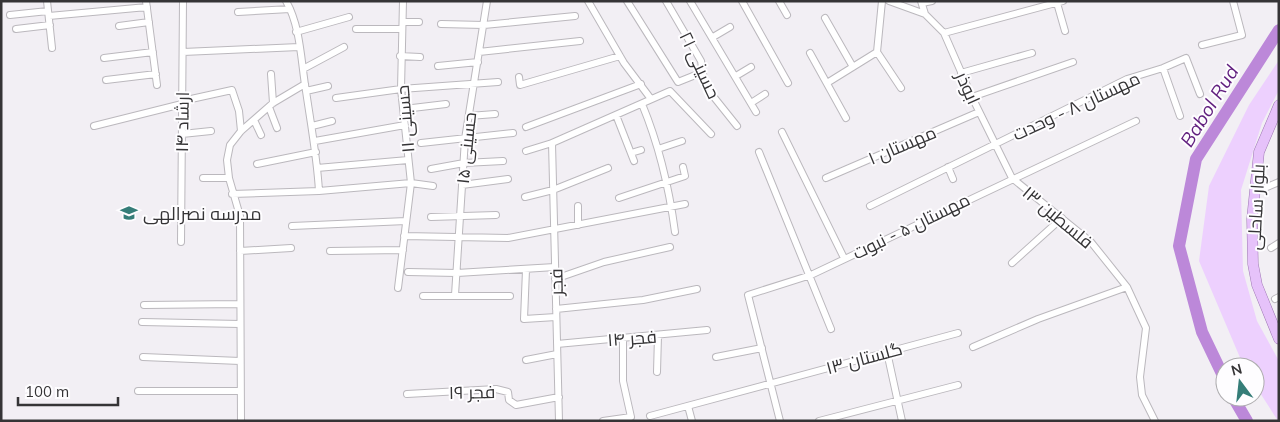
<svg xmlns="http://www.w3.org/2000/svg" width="1280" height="422" font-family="Mulish,Cairo,sans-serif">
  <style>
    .green { fill: #edd0fe }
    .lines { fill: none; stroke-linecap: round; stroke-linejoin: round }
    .river { stroke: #bc88d9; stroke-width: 12 }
    .street-casing { stroke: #bbb8bd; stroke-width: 8 }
    .primary-casing { stroke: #9d76b3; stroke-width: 11 }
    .street { stroke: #fff; stroke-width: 6 }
    .primary { stroke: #e6c2fa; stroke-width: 10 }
    .labels { text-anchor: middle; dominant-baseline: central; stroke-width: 4; stroke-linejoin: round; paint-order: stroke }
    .street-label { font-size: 18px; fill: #353436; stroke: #fefdff }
    .poi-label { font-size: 18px; fill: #353436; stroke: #fefdff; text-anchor: start }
    .water-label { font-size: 19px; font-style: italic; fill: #601e7e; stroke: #fefdff }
  </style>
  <rect width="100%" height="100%" fill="#f2eff4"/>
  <path class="green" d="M1279,60v30l-17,33 -21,67 2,81 14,50 22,40 -1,60 -23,-36v-18h-11l-45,-106 10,-75 40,-81z"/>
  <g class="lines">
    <path class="river" d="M1225,380l-23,-48 -23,-86 17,-87 83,-129
      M1233,397l14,24"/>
    <g class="street-casing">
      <path id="street" d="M47,1l5,47
        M146,1l11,84
        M286,1c15,26 15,62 20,90 5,34 11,66 13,100
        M588,1l36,62 27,36
        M627,1l51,81 25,-10
        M666,1l35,60 4,25 32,40
        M690,1l66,111
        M742,1l46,82
        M779,1l8,14
        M889,1l36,13
        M921,1l4,13 19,19 28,64 40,81 79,64 36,45 19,41 -6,49 2,18 13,26
        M922,3l10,-2
        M1057,3l8,28
        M238,12l52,-3
        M10,15l38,-4
        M49,16l98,-9
        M825,18l28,49
        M403,22h16
        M441,24l43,1 91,-9
        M119,26l30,-4
        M16,29l34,-4
        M356,29h46
        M296,32l53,-15
        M944,33l119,-32
        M713,37l17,-10
        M1202,45l40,-10 -9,-34
        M183,52l116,-5
        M479,52l101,-11
        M877,52l24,36
        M810,53l36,65
        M400,56l20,1
        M104,58l49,-6
        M438,66l40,-4
        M1163,68l17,48
        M303,69l41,-22
        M961,73l71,-20
        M271,74l2,29
        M736,76l15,-9
        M519,77l1,8 100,-29
        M106,80l50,-6
        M827,83l50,-31 5,-51
        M306,91l22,-5
        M972,97l101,-35
        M336,98l65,-9 97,-7
        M182,101l50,-11 7,21 2,20
        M751,103l14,-9
        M642,104c17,41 27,83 33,128
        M269,107l8,21
        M404,109l42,-5
        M616,115l18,46
        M469,116l26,-2
        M254,120l7,15
        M94,126l88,-22
        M312,126l20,-5
        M526,127l115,-43
        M782,132l62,126
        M182,134l29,-3
        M315,141l90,-16
        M421,143l92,-10
        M552,143l7,278
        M658,149l24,-8
        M526,151l26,-8 118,-52 41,43
        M759,152l72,177
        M631,153l10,-3
        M257,164l59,-12
        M948,167l5,12
        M317,168l91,-8
        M431,169l33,-6 39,-2
        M203,178h26
        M826,178l153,-66
        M462,185l46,-6
        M1267,187l12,-5
        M232,194l87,-3 92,-8 22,3
        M525,197l28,-7 55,-22
        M619,198l66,-22 -2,-9
        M578,206v19
        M870,206l257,-127 36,-11 23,-10 14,36
        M431,217l65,-2
        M292,226l114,-5
        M404,236l104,2 177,-34
        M181,242l2,-241
        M1271,248l8,-5
        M240,251l51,-3
        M330,251l73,-1
        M1012,263l50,-45
        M526,270l-2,49 32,-2
        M408,272l49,1 98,-6
        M555,279l49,-17 66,-15
        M398,288l13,-105 -10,-94 2,-88
        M455,295l10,-156 22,-138
        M423,296h87
        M1275,299l4,-2
        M144,305l96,-1
        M556,309l87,-9 54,-11
        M142,322l98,2
        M557,344l150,-14
        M973,347l65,-28 89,-32
        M887,352l15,69
        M143,357l97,4
        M716,357l46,-9
        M526,360l31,-6
        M657,372l1,-36
        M138,391h102
        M407,394l89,-5 12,3 1,8 7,5 43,-8
        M688,406l4,15
        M650,416l308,-83
        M241,421l-1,-205 -11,-38 -2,-18 3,-15 11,-14 32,-28 32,-19
        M603,421l28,-4 -8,-36v-43
        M780,421l-32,-126 63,-20 325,-154
        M819,421l139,-36"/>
    </g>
    <g class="primary-casing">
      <path id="primary" d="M1279,105l-20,47 -7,67 1,45 4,21 22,54"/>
    </g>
    <use href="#street" class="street"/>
    <use href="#primary" class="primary"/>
  </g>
  <defs>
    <g id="school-bare" transform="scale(1.35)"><path d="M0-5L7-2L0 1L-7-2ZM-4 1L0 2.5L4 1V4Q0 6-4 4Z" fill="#357d78" stroke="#fefdff" stroke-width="2.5" paint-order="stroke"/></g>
  </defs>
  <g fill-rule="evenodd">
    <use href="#school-bare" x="129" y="213"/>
  </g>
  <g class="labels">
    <g class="street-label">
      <text transform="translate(700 65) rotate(65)">حسینی ۲۱</text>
      <text transform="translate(968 88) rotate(66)">ابوذر</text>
      <text transform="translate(1076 106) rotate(-25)">مهستان ۸ - وحدت</text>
      <text transform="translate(405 119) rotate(-95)">حسینی ۱۱</text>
      <text transform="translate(182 122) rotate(-89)">ارشاد ۱۴</text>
      <text transform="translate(902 145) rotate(-23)">مهستان ۱</text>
      <text transform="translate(466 148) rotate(-84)">حسینی ۱۵</text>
      <text transform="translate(1256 207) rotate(-87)">بلوار ساحلی</text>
      <text transform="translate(1058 217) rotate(40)">فلسطین ۱۳</text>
      <text transform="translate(911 226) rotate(-26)">مهستان ۵ - نبوت</text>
      <text transform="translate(556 282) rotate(-91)">فجر</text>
      <text transform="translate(632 338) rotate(-4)">فجر ۱۴</text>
      <text transform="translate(864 358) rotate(-15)">گلستان ۱۳</text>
      <text transform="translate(472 392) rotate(-1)">فجر ۱۹</text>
    </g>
    <g class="poi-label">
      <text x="143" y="213">مدرسه نصرالهی</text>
    </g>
    <g class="water-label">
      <text transform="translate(1209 106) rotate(-58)">Babol Rud</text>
    </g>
  </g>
  <rect width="1280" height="422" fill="none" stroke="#353436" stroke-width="5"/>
  <g transform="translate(1240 382) rotate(345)"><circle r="24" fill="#fefdff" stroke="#aeadaf"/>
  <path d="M0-4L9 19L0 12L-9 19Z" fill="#357d78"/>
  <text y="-8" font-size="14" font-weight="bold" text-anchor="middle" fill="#353436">N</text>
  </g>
  <path d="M18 397v8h100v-8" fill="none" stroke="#353436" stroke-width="2.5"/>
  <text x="25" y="397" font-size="15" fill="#353436" stroke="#fefdff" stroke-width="4" paint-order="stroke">100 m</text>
</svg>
